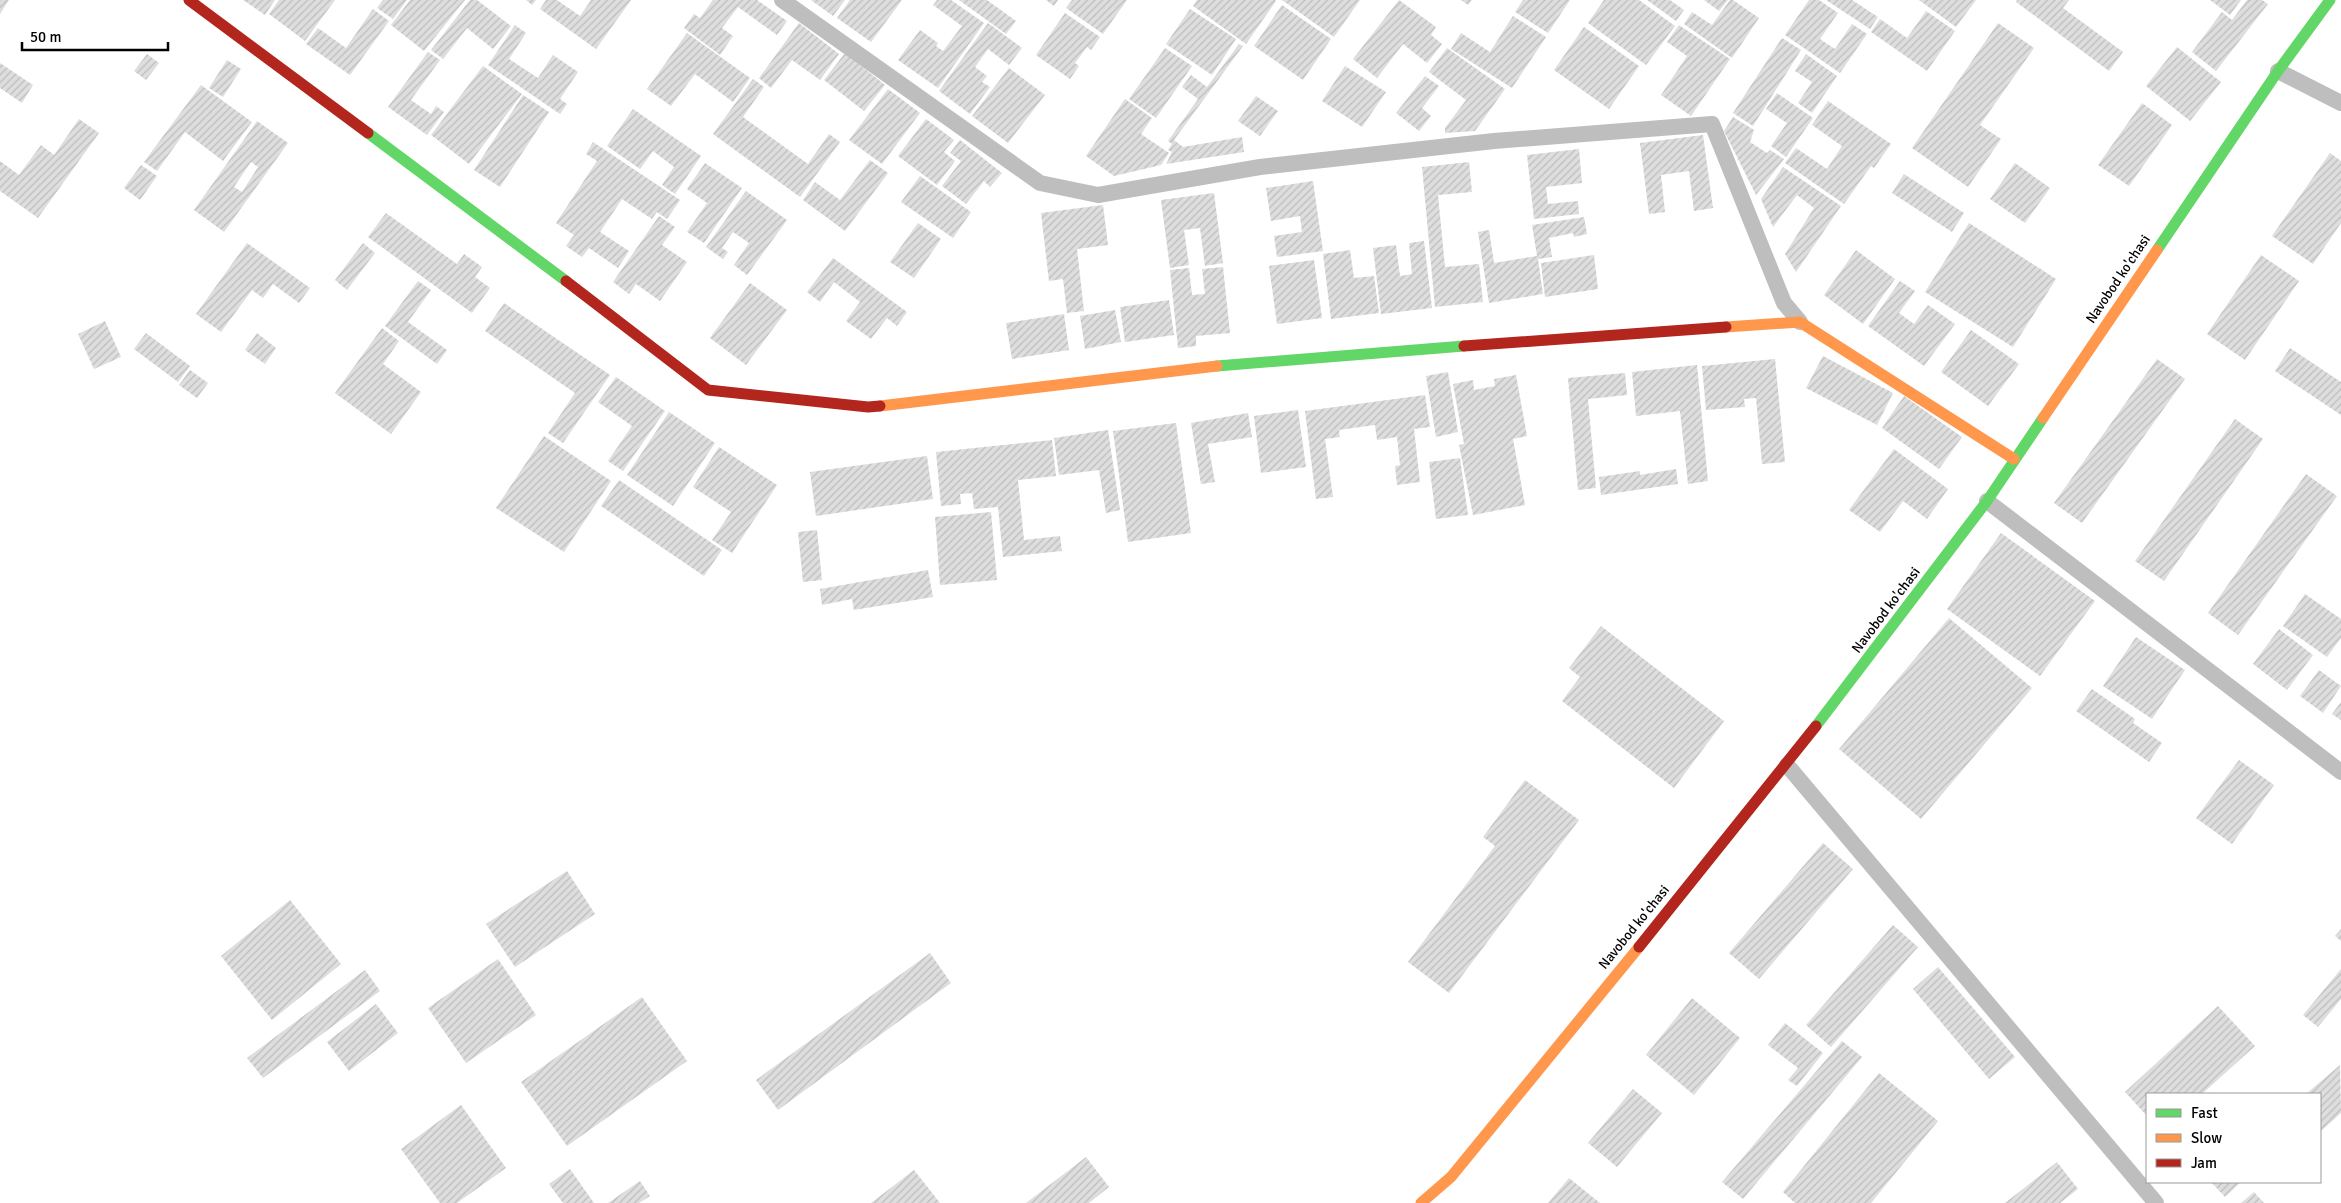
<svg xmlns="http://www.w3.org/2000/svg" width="2341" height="1203" font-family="Signika,sans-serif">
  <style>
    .building { fill: url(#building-hatch); fill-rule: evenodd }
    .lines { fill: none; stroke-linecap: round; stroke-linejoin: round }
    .street { stroke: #bebebe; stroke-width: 16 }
    .fast { stroke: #63d668; stroke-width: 11 }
    .slow { stroke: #ff974d; stroke-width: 11 }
    .jam { stroke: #b3261e; stroke-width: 11 }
    .labels { text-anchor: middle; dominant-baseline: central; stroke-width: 5; stroke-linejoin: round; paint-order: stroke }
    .street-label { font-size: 14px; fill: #000; stroke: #fff }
  </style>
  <defs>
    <pattern id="building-hatch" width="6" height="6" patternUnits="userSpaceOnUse" patternTransform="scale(1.25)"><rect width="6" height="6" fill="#dedede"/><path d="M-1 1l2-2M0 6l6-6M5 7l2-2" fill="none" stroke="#bdbdbd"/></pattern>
  </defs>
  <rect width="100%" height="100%" fill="#fff"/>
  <path class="building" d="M0,0h9l-9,14z
    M243,0h32l-10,15z
    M279,0h56l-30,41 -36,-27z
    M383,0h24l-14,19 -16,-11z
    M410,0h55l-41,51 -33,-26z
    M470,0h7l34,26 -18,23 -26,-21 -24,31 -12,-9z
    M526,0h10l-4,5z
    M546,0h11l23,16 11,-16h40l-35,49 -56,-40z
    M713,0h44l30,21 -10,14 -39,-28 -16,21 11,8 -13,19 -36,-27 10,-14 6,4z
    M811,0h34l-12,16z
    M850,0h52l-31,42 -34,-24z
    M937,0h14l33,23 -46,65 -40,-28 22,-30 18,13 -2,3 7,5 19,-25 -29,-21z
    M959,0h28l29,21 -10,13z
    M1046,0h12l-4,6z
    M1072,0h55l-24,34 -37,-26z
    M1197,0h78l1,1 -30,43 -53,-38z
    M1282,0h78l-26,37z
    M1399,0l37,27 -5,8 11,9 -15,19 -24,-19 -26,34 -24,-19z
    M1461,0h11l-4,5z
    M1523,0h47l-22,33 -33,-21z
    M1604,0h35l36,26 -29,39 -58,-42z
    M1647,0h23l14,10 -8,11z
    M1704,0h24l-9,11z
    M1730,0h3l26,18 -27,40 -48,-34 8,-12 20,13z
    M1809,0h10l19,13 -18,26 15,10 17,-25 15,10 -27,39 -55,-38z
    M1826,0h26l26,17 -8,12z
    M1919,0h57l-20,27z
    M2017,0h52l-6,8 60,44 -14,19 -93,-69z
    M2210,0h31l-11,15z
    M2247,0h15l6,4 -52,67 -24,-19 30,-40 10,8z
    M1282,5l49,34 -28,41 -49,-34z
    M373,9l16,12 -39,54 -44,-31 12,-16 28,20z
    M1190,9l46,30 -24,36 -46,-31z
    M1926,11l29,20 -28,40 -56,-39 9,-13 27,19z
    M1065,13l35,24 -9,13 -4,-3 -12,16 4,3 -9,13 -34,-24z
    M1513,16l33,21 -34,51 -61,-39 10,-16 29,19z
    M799,23l40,31 -19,26 -28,-20 -21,28 -12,-10z
    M988,23l34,25 -13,17 -21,-16 -13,18 12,9 -5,6 8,5 -20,27 -31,-23z
    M1998,23l36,25 -54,77 21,14 -33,48 -56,-39z
    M515,25l11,8 -17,26 29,19 15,-23 25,17 -18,27 7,5 -7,10 -72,-49z
    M1679,25l51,34 -39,57 -30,-21 26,-39 -20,-14z
    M1584,27l55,39 -30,43 -55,-39z
    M687,33l63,45 -17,24 -38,-28 -24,32 -24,-17z
    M1782,38l19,12 -48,76 -20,-13z
    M1239,44l4,2 -69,94 9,7 59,-10 2,15 -78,12 6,-12 -4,-2 4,-6 -4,-3 30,-42 -16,-12 9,-12 16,12z
    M2177,47l44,35 -31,39 -44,-35z
    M1165,48l27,18 -36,52 -27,-19z
    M1447,48l58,41 -30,42 -30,2v-5l21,-28 -37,-28z
    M428,52l12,8 -29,40 20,14 5,-8 8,6 -17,23 -39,-28z
    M845,53l40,32 -21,26 -40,-31z
    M147,54l12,9 -13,17 -12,-9z
    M1806,54l31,22 -25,37 -14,-10 14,-21 -17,-11z
    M227,60l14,9 -18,28 -14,-9z
    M0,63l33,22 -11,18 -22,-15z
    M483,66l39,28 -53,70 -38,-29z
    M1345,66l41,26 -24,35 -40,-26z
    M1009,68l36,27 -37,48 -36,-27z
    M1425,76l14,10 -17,22 9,8 -12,15 -23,-18z
    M753,79l11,8 -21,30 65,47 21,-30 11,8 -40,55 -87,-63z
    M201,85l51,37 -29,39 -38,-29 -28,39 -13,-9z
    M888,89l32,24 -38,51 -33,-24z
    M1777,93l36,25 -27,39 -15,-11 16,-23 -21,-14z
    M523,95l26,17 -49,75 -26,-17z
    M1256,96l22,15 -18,25 -22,-15z
    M1125,99l27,19 -11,16 28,19 -8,12 -47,11 -28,-20z
    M1828,101l63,43 -17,24 -3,-2 -27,38 -59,-41 11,-15 31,21 15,-23 -30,-21z
    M2142,103l30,22 -43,61 -31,-21z
    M633,109l68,47 -26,38 -13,-9 12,-18 -21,-16 -13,18 -33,-23z
    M1733,117l21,13 -4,12 17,11 3,-3 14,9 -28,36 -32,-64z
    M79,119l20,14 -61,85 -38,-27v-30l19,14 22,-30 13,10z
    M926,119l28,21 -10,12 11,9 -18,24 -39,-29z
    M257,121l31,22 -64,89 -30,-22zM251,162l7,5 -16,25 -8,-5z
    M1703,135l10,73 -19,3 -5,-40 -28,4 4,37 -16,2 -9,-71z
    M960,140l42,33 -12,14 -6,-6 -18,23 -24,-18 19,-25 -11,-8z
    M593,142l87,58 -13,19 -10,-7 -5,7 -30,-20 -22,33 29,19 -11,17 -29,-20 -7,9 -16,-11 8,-11 -18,-12 41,-62 -11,-7z
    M1579,149l3,34 -36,4 2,17 30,-3 1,13 -45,5 -7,-64z
    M2330,153l11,8v62l-28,41 -41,-28z
    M870,160l18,13 -43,58 -42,-31 12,-18 25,18z
    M1469,162l3,30 -34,3 7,72 34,-3 4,38 -48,5 -13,-140z
    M705,163l37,25 -38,55 -17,-11 20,-29 -20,-14z
    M2015,163l35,25 -25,35 -35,-24z
    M141,165l16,11 -17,24 -16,-12z
    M1783,167l58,39 -45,66 -11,-18 29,-46 -17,-13 -24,32 -12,-28z
    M1904,174l60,39 -12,19 -60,-39z
    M920,176l51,36 -18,26 -52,-36z
    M1313,181l10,70 -46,6 -3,-21 28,-4 -2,-16 -29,5 -5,-33z
    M746,191l41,29 -40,55 -13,-10 15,-22 -16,-11 -11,16 6,4 -5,7 -17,-12z
    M1214,193l9,70 -18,3 -5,-38 -16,2 5,35 -19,3 -9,-68z
    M1103,205l5,40 -31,4 7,62 -17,2 -4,-34 -14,2 -8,-68z
    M386,213l71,51 7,-10 18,13 -7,10 15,11 -18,25 -104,-76z
    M659,216l16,11 -13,18 25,17 -27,39 -24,-17 -7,10 -16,-12z
    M1584,217l3,17 -13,3 -1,-4 -24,5 3,19 -14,2 5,35 -54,9 -11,-71 11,-2 5,33 43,-7 -5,-31z
    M918,223l23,16 -27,39 -24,-16z
    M1969,223l87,56 -43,68 -88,-55z
    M1424,241l8,67 -51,6 -8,-66 23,-3 4,31 12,-2 -3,-31z
    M247,243l63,45 -11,15 -26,-19 -10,14 -11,-8 -31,42 -25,-18z
    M363,243l12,10 -28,37 -12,-10z
    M1350,250l4,28 20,-2 5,37 -48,6 -8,-65z
    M1856,250l39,29 -32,45 -39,-29z
    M1594,255l4,34 -53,8 -4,-34z
    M2261,255l38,26 -54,79 -38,-26z
    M833,258l74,54 -10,14 -10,-8 -16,21 -25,-18 14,-19 -26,-20 -14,20 -13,-10z
    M1314,260l8,58 -45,6 -8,-58z
    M1223,267l7,66 -34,3v10l-18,2 -8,-78 19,-2 3,27 13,-1 -3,-25z
    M418,281l13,9 -23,32 39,28 -10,14 -52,-38z
    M1900,281l15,10 -16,22 15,11 14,-19 27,19 -31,42 -56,-40z
    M750,283l37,27 -41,55 -36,-27z
    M1169,300l5,35 -49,7 -5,-35z
    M504,303l106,72 -47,68 -15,-10 27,-40 -90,-62z
    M1115,310l6,32 -36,7 -5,-33z
    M1064,314l5,36 -57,9 -6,-36z
    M105,321l16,36 -27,12 -16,-35z
    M382,328l17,13 -16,23 38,28 -30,42 -56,-41z
    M1971,330l48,34 -31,42 -47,-34z
    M146,333l44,33 -12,16 -44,-33z
    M257,333l19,15 -11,16 -20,-14z
    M2290,348l51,34v33l-66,-44z
    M1823,356l70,37 -16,32 -71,-37z
    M1775,359l10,103 -23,2 -6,-66 -12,1 1,8 -39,3 -4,-44z
    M2157,359l28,20 -103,144 -28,-20z
    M1697,365l11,116 -20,3 -8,-73 -44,5 -4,-44z
    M190,370l18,13 -11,15 -18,-13z
    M1448,372l10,60 -22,5 -10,-61z
    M1625,373l2,22 -39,4 8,89 -18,2 -10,-112z
    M1516,375l11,61 -14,3 12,66 -52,10 -14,-70 5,-1 -11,-60 20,-4 1,10 21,-4 -1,-7z
    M616,377l49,34 -42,60 -15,-10 24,-35 -34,-24z
    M1425,395l5,32 -16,2 6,53 -23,3 -2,-19 5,-1 -3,-28 -20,3 -2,-15 -36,5 1,7 -15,2 8,58 -17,2 -11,-88z
    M1904,396l58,41 -23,32 -57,-41z
    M1298,410l8,57 -45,6 -7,-57z
    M669,412l46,31 -42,63 -46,-31z
    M1248,413l4,24 -44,7 7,38 -14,2 -10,-61z
    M2235,419l28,20 -99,142 -29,-20z
    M1176,423l15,110 -63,9 -15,-111z
    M1108,430l12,80 -14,3 -7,-43 -40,5 -5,-37z
    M544,436l67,45 -47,71 -68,-44z
    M1052,440l4,36 -38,4 6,60 36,-4 2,15 -59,6 -5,-50 -24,2 -2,-16 -12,1 1,10 -20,2 -5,-54z
    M719,447l58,38 -45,68 -20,-13 19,-28 -38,-25z
    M1894,449l54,40 -21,30 -24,-18 -23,31 -31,-22z
    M927,456l6,43 -117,17 -6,-44z
    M1460,458l8,57 -32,4 -7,-57z
    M1676,469l2,15 -77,11 -2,-18 41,-6v4z
    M2306,474l31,22 -99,139 -30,-22z
    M619,480l103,70 -18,26 -103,-70z
    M991,512l6,68 -57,5 -5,-68z
    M817,530l5,50 -19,2 -5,-50z
    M2001,533l94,68 -55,75 -93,-67z
    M928,570l5,27 -79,13 -2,-11 -30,6 -2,-16z
    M2305,594l36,25v19l-14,19 -44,-31z
    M1949,618l83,70 -111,131 -82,-70z
    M1601,626l123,95 -50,67 -112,-87 18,-24 -11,-9z
    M2279,629l34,26 -26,35 -34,-26z
    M2136,637l49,33 -33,49 -49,-33z
    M2319,670l22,16 -18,27 -23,-17z
    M2092,689l43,30 -2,4 29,20 -13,19 -73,-51z
    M2341,702v18l-9,-6z
    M2239,760l35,25 -42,59 -36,-26z
    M1525,780l54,40 -130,173 -41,-31 87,-116 -12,-9z
    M1823,843l30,26 -94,110 -30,-26z
    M567,871l28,43 -80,53 -29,-43z
    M290,900l51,64 -69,56 -51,-64z
    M1893,925l25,22 -87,100 -25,-22z
    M2341,929v12l-6,-5z
    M930,953l21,30 -173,127 -22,-30z
    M498,959l38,56 -70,48 -38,-55z
    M1938,967l77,90 -26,22 -76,-90z
    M2341,969v30l-23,28 -15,-12z
    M365,970l15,21 -117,87 -16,-20z
    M642,997l45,64 -120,85 -46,-64z
    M1692,998l48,40 -46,57 -48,-40z
    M376,1004l22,29 -49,38 -22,-29z
    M2218,1006l37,40 -53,48h-55v22l-22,-24z
    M1785,1023l38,30 -26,33 -9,-6 10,-12 -30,-23z
    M1842,1041l20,16 -119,142 -21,-17z
    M2340,1065l1,48 -21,19v-38h-14z
    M1879,1073l59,48 -67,82h-76l-12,-11z
    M1633,1089l29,24 -45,54 -29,-24z
    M461,1105l45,63 -49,35h-17l-39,-54z
    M1086,1157l23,30 -20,16h-63z
    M2057,1162l21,27 -18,14h-55z
    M570,1169l24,34h-31l-14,-19z
    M914,1170l26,33h-69z
    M1569,1178l31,25h-52z
    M640,1181l10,15 -11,7h-31z
    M2211,1182h30l-16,15z
    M2254,1192l10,11h-23z"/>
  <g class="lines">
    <path class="street" d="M782,0l258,183 58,12 162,-28 234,-26 218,-17 72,179 16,19
      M2278,71l63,32
      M1987,501l354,271
      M1787,765l369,438"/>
    <path class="fast" d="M368,133l198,148
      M2157,250l121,-179 52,-71
      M1217,366l247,-20
      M1816,726l171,-225 56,-83"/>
    <path class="slow" d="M1726,327l74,-5 214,137
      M880,406l337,-40
      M2043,418l114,-168
      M1421,1203l30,-26 188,-230"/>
    <path class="jam" d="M189,0l179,133
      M566,281l142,109 160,17 12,-1
      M1464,346l262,-19
      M1639,947l177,-221"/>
  </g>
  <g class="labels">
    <g class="street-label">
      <text transform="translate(2118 279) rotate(-56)">Navobod ko'chasi</text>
      <text transform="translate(1886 610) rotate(-53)">Navobod ko'chasi</text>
      <text transform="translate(1634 927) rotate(-51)">Navobod ko'chasi</text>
    </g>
  </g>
  <rect x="2146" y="1093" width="175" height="90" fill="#ffffff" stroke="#999999"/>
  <rect x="2156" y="1109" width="25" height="8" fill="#63d668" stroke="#999999"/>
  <text x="2191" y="1118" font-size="15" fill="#000000">Fast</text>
  <rect x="2156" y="1134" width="25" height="8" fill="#ff974d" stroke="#999999"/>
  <text x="2191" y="1143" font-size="15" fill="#000000">Slow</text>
  <rect x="2156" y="1159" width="25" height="8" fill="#b3261e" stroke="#999999"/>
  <text x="2191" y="1168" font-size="15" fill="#000000">Jam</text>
  <path d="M22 42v8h146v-8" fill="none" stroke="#000000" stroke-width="2.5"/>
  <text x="30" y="42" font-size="15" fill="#000000" stroke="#ffffff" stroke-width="4" paint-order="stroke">50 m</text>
</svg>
